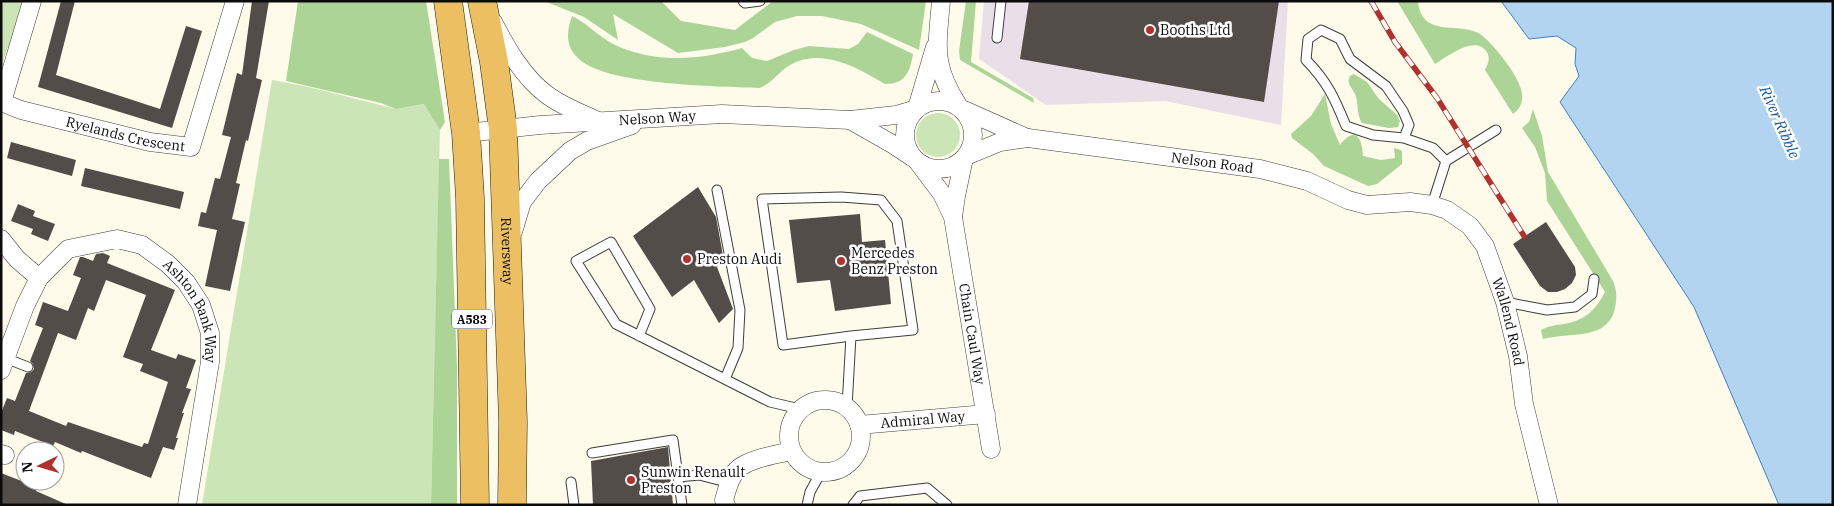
<svg xmlns="http://www.w3.org/2000/svg" width="1834" height="506" font-family="'IBM Plex Serif',serif">
  <style>
    .industrial { fill: #e9dfe9 }
    .green { fill: #cbe5b7 }
    .forest { fill: #add497 }
    .water { fill: #b2d4f1; stroke: #3e83c3 }
    .building { fill: #524d48; fill-rule: evenodd }
    .lines { fill: none; stroke-linecap: round; stroke-linejoin: round }
    .service-casing { stroke: #3e3e3e; stroke-width: 11 }
    .minor-casing { stroke: #3e3e3e; stroke-width: 19 }
    .trunk-casing { stroke: #1c1c1c; stroke-width: 29 }
    .service { stroke: #fff; stroke-width: 9 }
    .minor { stroke: #fff; stroke-width: 18 }
    .trunk { stroke: #ecc062; stroke-width: 28 }
    .rail-casing { stroke: #b0322d; stroke-width: 5.5 }
    .rail { stroke: #fff; stroke-width: 4; stroke-dasharray: 11; stroke-linecap: butt }
    .poi-dot { fill: #b0322d; stroke: #fff; stroke-width: 2 }
    .labels { text-anchor: middle; dominant-baseline: central; stroke-width: 5; stroke-linejoin: round; paint-order: stroke }
    .shield { fill: #fff; stroke: #545454; stroke-width: 1 }
    .shield-label { font-size: 12px; font-weight: bold; fill: #0b0b0b }
    .poi-label { font-size: 14px; fill: #0b0b0b; stroke: #fff; text-anchor: start }
    .street-label { font-size: 14px; fill: #0b0b0b; stroke: #fff }
    .water-label { font-size: 15px; font-style: italic; fill: #1e5692; stroke: #fff }
  </style>
  <rect width="100%" height="100%" fill="#fefbea"/>
  <path class="industrial" d="M984,1h304l-7,124 -116,-24 -119,4 -67,-46z"/>
  <path class="green" d="M1,1h21l-3,18 -18,47z
    M272,80l37,7 87,22 29,-5 15,26 -9,375h-229z
    M916 135a22 22 0 1 1 44 0a22 22 0 1 1-44 0Z"/>
  <path class="forest" d="M298,1h128l19,121 -5,8 -16,-26 -28,5 -15,-6 -95,-22z
    M544,1h117l20,20 54,9 38,-29h153l-7,49 -58,-26 -39,-8h-25l-22,6 -22,16 -8,4 -20,5 -47,6 -65,-39 5,26 -34,-23z
    M966,1h10l-5,61 62,36 1,5 -74,-43 -1,-9z
    M1397,1h21c3,38 41,20 62,33 13,9 41,44 42,60 1,8 -2,15 -9,20l-28,-44c3,-6 6,-13 1,-19 -12,-16 -39,6 -51,13z
    M572,16c15,7 26,20 41,28 41,20 87,16 129,4l10,10 15,3 27,-11 15,-4 40,3 9,-5 9,-12 46,22c-3,17 -7,30 -28,30 -28,-16 -62,-37 -95,-19 -12,7 -18,19 -31,23 -40,-2 -158,-2 -183,-32 -11,-12 -9,-26 -4,-40z
    M1354,74l13,8 11,16 19,17 3,6 -2,6 -9,1 -27,-5c-6,-9 -3,-19 -7,-29 -3,-7 -9,-10 -5,-18z
    M1325,94l6,30 9,21c15,-19 22,-8 23,11l18,4 14,-2 -1,-10 7,2 1,2v12l-25,20 -9,2 -44,-20 -11,-12 -21,-16 -1,-4 20,-18z
    M1533,109l9,27 6,36 65,109c4,10 4,17 2,27 -7,33 -45,24 -72,31l-2,-9c7,-4 15,-5 23,-6 20,-3 32,-14 41,-32l-58,-91 -2,-28 -10,-26 -13,-19 7,-6z
    M439,159h10l8,207v139h-26z"/>
  <path class="water" d="M1501,1h332v504h-54l-85,-198 -134,-205 19,-26 -4,-12 1,-16 -19,-12 -28,3z"/>
  <path class="building" d="M61,1h14l-19,74 104,34 26,-83 16,5 -30,97 -134,-41z
    M252,1h17l-13,77 6,2 -14,61 -2,-1 -10,43 4,1 -8,35 13,3 -15,69 -25,-5 12,-56 -19,-4 3,-14 5,1 9,-35 5,1 11,-42 -9,-2 15,-62 5,2z
    M1029,1h250l-15,101 -244,-43z
    M11,142l65,18 -4,16 -65,-18z
    M85,168l99,24 -4,17 -99,-23z
    M698,187l18,30 8,44 -7,6 16,42 -14,14 -25,-43 -22,17 -39,-61z
    M18,204l17,7 -2,5 22,8 -7,17 -17,-7 2,-5 -22,-8z
    M860,214l2,28 23,-2 6,64 -56,7 -5,-31 -33,3 -8,-63z
    M1546,222l29,45 1,8 -4,8 -7,6 -8,3h-9l-8,-6 -27,-42z
    M103,253l7,3 -3,7 68,27 -24,60 25,9 2,-5 18,6 -10,28 5,1 -9,24h2l-8,25h2l-4,12 -11,-3 -12,31 -69,-27 -1,2 -26,-11 -2,4 -38,-15 -1,4 -13,-5v-17l6,-15 8,3 11,-28 5,-1 3,-3 -1,-5 -3,-3 13,-33 -8,-3 8,-23 25,9 13,-33 -8,-3 7,-18h3l10,4 3,-7zM106,280l40,15 -23,62 20,7 -3,7 28,11 -20,62 -4,-1 -2,4 -74,-25 -2,4 -37,-15 29,-78 18,7 12,-32 6,3z
    M668,447l5,58h-80l-2,-44z
    M1,473l36,14 -1,4 32,14h-67z"/>
  <g class="lines">
    <g class="service-casing">
      <path id="service" d="M743,1l2,2 15,-2
        M997,38l4,-37
        M1404,138l5,-13 -6,-14 -17,-25 -36,-27 -10,-20 -19,-9 -13,9 -2,21c21,21 29,39 40,66l27,9 31,3 29,10 13,13 -14,44
        M1446,161l50,-31
        M717,190l23,120 -2,38 -13,31
        M1505,302l42,8 28,-3 17,-13 2,-15
        M639,336l11,-27 -39,-67 -35,19 40,63 154,78 30,7
        M5,358l23,9
        M847,407l4,-71 -68,9 -21,-146 79,-2 40,3 16,21 16,109 -62,6
        M592,453l81,-13 9,65
        M678,477l21,-2 31,8
        M571,482l3,23
        M807,505l3,-13 11,-20
        M853,505l7,-9 67,-8 20,17"/>
    </g>
    <g class="minor-casing">
      <g id="minor">
        <path d="M941,1c-4,47 -9,64 18,106"/>
        <path d="M493,22c13,25 30,55 53,72 15,12 35,19 52,27"/>
        <circle cx="939" cy="135" r="34"/>
        <path id="s1" d="M1,102l20,8 129,32 41,5 44,-146"/>
        <path d="M2,102l30,-101"/>
        <path d="M917,108l18,-61"/>
        <path d="M964,110l63,28"/>
        <path d="M850,120l44,25 18,12"/>
        <path id="s2" d="M466,133l74,-8 182,-11 128,6 46,-5 20,-6"/>
        <path id="s3" d="M966,156l34,-14 28,-4 232,31 47,12 41,19 19,5 43,-3 22,3 15,5 23,16 15,20 20,56 13,54 6,48 25,101"/>
        <path id="s4" d="M918,162l24,32 11,23 38,232"/>
        <path d="M953,217l3,-21 8,-38"/>
        <path d="M513,232l9,-30 16,-21 32,-30 17,-10 45,-16"/>
        <path id="s5" d="M1,239l16,20 22,19 29,-29 49,-10 25,6 26,19 18,18 15,23 9,28v29l-23,143"/>
        <path d="M1,370l24,-64 14,-28"/>
        <circle cx="825" cy="436" r="36"/>
        <path id="s6" d="M859,425l127,-11"/>
        <path d="M1,454l4,1"/>
        <path d="M726,505l-2,-5c3,-10 6,-25 15,-32 13,-10 36,-13 52,-17"/>
      </g>
    </g>
    <g class="trunk-casing">
      <g id="trunk">
        <path d="M448,1l18,132 4,65 5,307"/>
        <path id="s7" d="M482,1l12,61 9,67 10,293 -1,83"/>
      </g>
    </g>
    <use href="#service" class="service"/>
    <use href="#minor" class="minor"/>
    <use href="#trunk" class="trunk"/>
    <g class="rail-casing">
      <path id="rail" d="M1371,1l24,41 42,56 87,138"/>
    </g>
    <use href="#rail" class="rail"/>
  </g>
  <g class="poi-dot">
    <circle cx="1150" cy="30" r="5"/>
    <circle cx="687" cy="259" r="5"/>
    <circle cx="841" cy="261" r="5"/>
    <circle cx="631" cy="480" r="5"/>
  </g>
  <g class="labels">
    <rect class="shield" x="452" y="309.5" width="40" height="19" rx="4"/>
    <g class="shield-label">
      <text x="472" y="319">A583</text>
    </g>
    <g class="poi-label">
      <text x="1160" y="30">Booths Ltd</text>
      <text x="851" y="253">Mercedes<tspan x="851" dy="16">Benz Preston</tspan></text>
      <text x="697" y="259">Preston Audi</text>
      <text x="641" y="472">Sunwin Renault<tspan x="641" dy="16">Preston</tspan></text>
    </g>
    <g class="street-label">
      <text stroke="none"><textPath href="#s2" startOffset="192">Nelson Way</textPath></text>
      <text stroke="none"><textPath href="#s1" startOffset="129">Ryelands Crescent</textPath></text>
      <text stroke="none"><textPath href="#s3" startOffset="251">Nelson Road</textPath></text>
      <text stroke="none"><textPath href="#s7" startOffset="252">Riversway</textPath></text>
      <text stroke="none"><textPath href="#s5" startOffset="258">Ashton Bank Way</textPath></text>
      <text stroke="none"><textPath href="#s3" startOffset="626">Wallend Road</textPath></text>
      <text stroke="none"><textPath href="#s4" startOffset="184">Chain Caul Way</textPath></text>
      <text stroke="none"><textPath href="#s6" startOffset="64">Admiral Way</textPath></text>
    </g>
    <g class="water-label">
      <text transform="translate(1780 122) rotate(66)">River Ribble</text>
    </g>
  </g>
  <rect width="1834" height="506" fill="none" stroke="#0b0b0b" stroke-width="5"/>
  <g transform="translate(40 466) rotate(265)"><circle r="24" fill="#ffffff" stroke="#9d9d9d"/>
  <path d="M0-4L9 19L0 12L-9 19Z" fill="#b0322d"/>
  <text y="-8" font-size="14" font-weight="bold" text-anchor="middle" fill="#0b0b0b">N</text>
  </g>
</svg>
